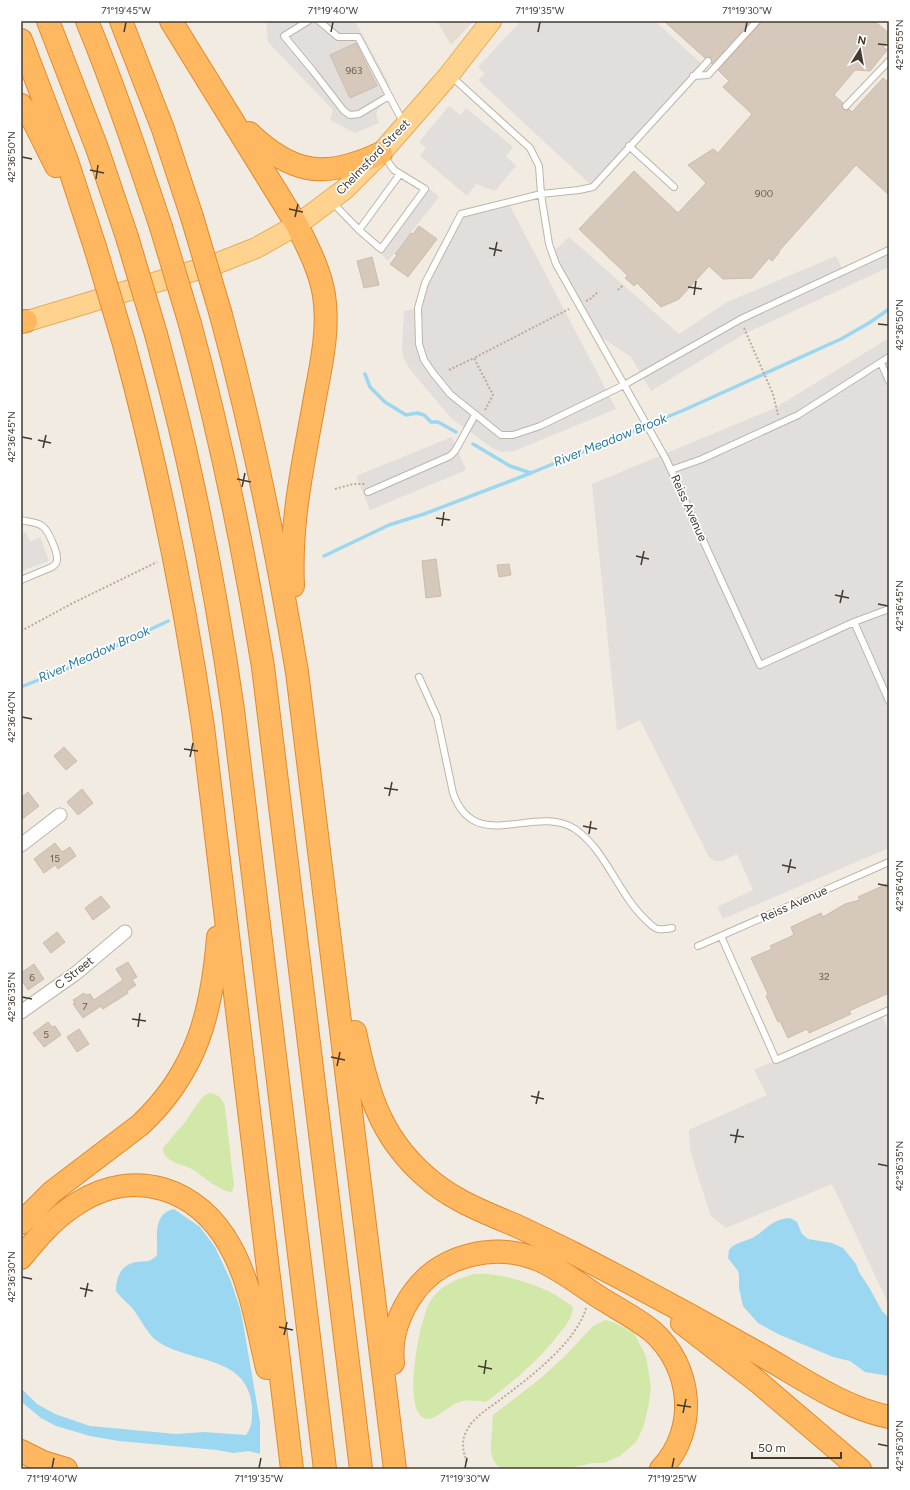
<svg xmlns="http://www.w3.org/2000/svg" width="910" height="1490" font-family="Figtree,sans-serif">
  <style>
    .residential { fill: #e6dccf }
    .green { fill: #d2e8a8 }
    .parking { fill: #e1dedb }
    .water { fill: #9bd7f1 }
    .lines { fill: none; stroke-linecap: round; stroke-linejoin: round }
    .stream { stroke: #9bd7f1; stroke-width: 3.5 }
    .building { fill: #d6c8ba; stroke: #cebcaa }
    .lane-casing { stroke: #c0b4a7; stroke-width: 8 }
    .street-casing { stroke: #c0b4a7; stroke-width: 15 }
    .primary-casing { stroke: #e6ad5b; stroke-width: 22 }
    .highway-casing { stroke: #e18a2c; stroke-width: 24 }
    .path { stroke: #bfab95; stroke-width: 2; stroke-dasharray: 2 2; stroke-linecap: butt }
    .lane { stroke: #fff; stroke-width: 6 }
    .street { stroke: #fff; stroke-width: 13 }
    .primary { stroke: #ffd28d; stroke-width: 20 }
    .highway { stroke: #ffb85f; stroke-width: 22 }
    .highway-bridge-casing { stroke: #e18a2c; stroke-width: 24; stroke-linecap: butt }
    .highway-bridge { stroke: #ffb85f; stroke-width: 22 }
    .ticks { fill: none; stroke: #433a32; stroke-width: 1.5 }
    .labels { text-anchor: middle; dominant-baseline: central; stroke-width: 3.5; stroke-linejoin: round; paint-order: stroke }
    .number-label { font-size: 10px; fill: #685e54 }
    .street-label { font-size: 12px; fill: #433a32; stroke: #fff }
    .water-label { font-size: 13px; font-style: italic; fill: #287aa0; stroke: #fff }
    .neatline { fill: none; stroke: #433a32; stroke-width: 1.5 }
    .ticks-label { font-size: 10px; text-anchor: middle; fill: #433a32 }
  </style>
  <rect width="100%" height="100%" fill="#f1ebe2"/>
  <path class="residential" d="M437,21h36l-22,24z"/>
  <path class="green" d="M211,1093c8,2 12,6 14,14l9,79 -2,6c-12,0 -29,-16 -40,-23 -8,-4 -17,-5 -23,-10 -4,-3 -6,-6 -6,-11l22,-26 16,-23 6,-5z
    M474,1274c24,-2 54,8 76,18 8,4 16,10 23,15 -1,11 -7,19 -14,27 -21,27 -46,48 -73,68 -9,-1 -18,-3 -27,0 -11,3 -26,23 -37,15 -19,-13 -2,-101 9,-117 11,-16 25,-21 43,-26z
    M605,1320l10,3 19,10 12,23 5,31 -3,21 -5,20 -7,14 -16,14 -16,7h-12l-26,6h-62c-17,-6 -13,-24 -12,-38 1,-6 0,-11 1,-16l48,-37 25,-23 27,-29z"/>
  <path class="parking" d="M266,21h89l35,64 -14,29 3,9 -24,10 -25,-13 3,-10 -65,-68z
    M521,21h134l48,44 -110,122 -115,-107 7,-6 -7,-7z
    M449,106l11,9 6,-7 47,39 -7,9 10,10 -21,25 -19,-7 -9,12 -47,-40 6,-8 -7,-6z
    M430,189l9,8 -51,64 -8,-8z
    M508,202l108,207 -102,42 -12,1 -10,-4 -41,-30 -42,-50 -6,-11 -1,-8 2,-38 14,-3 7,-25 36,-69z
    M569,237l110,97 48,-32 109,-46 7,15 46,-21v17l-145,67 -93,57 -20,-34 -36,-24 -43,-80z
    M889,338v510l-166,71 -6,-12 36,-17 -16,-36 -15,7h-7l-6,-4 -69,-137 -23,11 -25,-247 183,-76z
    M452,437l14,33 -96,40 -14,-34z
    M26,532l4,10 10,-5 9,24 -28,10v-36z
    M881,1013l8,21v271l-57,-121 -106,44 -15,-12 -16,-49 -5,-18 -1,-19 78,-35 -13,-25z"/>
  <path class="water" d="M174,1209l26,18 15,20 15,32 10,29 3,15 17,99v32l-11,-3 -16,2 -16,-3 -98,-9 -29,-5 -34,-10 -15,-8 -18,-15 -2,-5v-10l16,16 18,10 35,12 86,8 28,-2 42,3c7,-9 6,-18 6,-29 -5,-52 -62,-42 -95,-65 -9,-6 -17,-23 -24,-32 -5,-6 -12,-11 -17,-18 0,-14 5,-26 20,-29 9,-1 14,1 21,-7 1,-18 -5,-41 17,-46z
    M790,1218l7,4 5,12 6,5 24,4 11,5 13,16 3,8 11,17 12,22 7,7v58l-24,-4 -15,-11 -17,-4 -55,-23 -20,-11 -15,-17 -4,-18v-13l-1,-4 -10,-13 1,-8c6,-8 16,-8 25,-13 13,-8 18,-18 36,-19z"/>
  <g class="lines">
    <path class="stream" d="M365,374l5,13 15,15 21,13 11,-2 7,2 7,7h7l18,10
      M473,444l37,22 21,7
      M324,556l65,-31 35,-11 107,-41 153,-63 157,-71 28,-16 20,-14
      M21,687l57,-23 90,-43"/>
  </g>
  <path class="building" d="M664,21h87l-39,43 -1,-6 -2,-1 -4,1z
    M761,21h113l15,12v6l-6,8 4,3 -17,21 -15,-1 -21,25 9,8 -1,4 1,2 4,1 2,-1 3,3 31,-34 6,5v112l-33,-30 -77,86v2l-7,8 -3,-3 -17,20 -29,1 -14,-13 -30,33 -18,8 -24,-24 -3,3 -9,-8 3,-2 -49,-47 55,-58 44,42 28,-30 -18,-18 25,-16 5,4 34,-39 -29,-27 6,-6 -11,-11 42,-46z
    M356,43l21,43 -27,12 -20,-43z
    M419,226l18,13 -29,38 -18,-13 7,-9 -2,-1 16,-21 2,1z
    M372,257l7,28 -15,3 -7,-27z
    M436,559l5,37 -15,2 -4,-37z
    M509,564l2,11 -12,2 -2,-12z
    M64,747l13,14 -11,9 -12,-14z
    M82,789l11,14 -15,12 -11,-13z
    M28,792l11,14 -18,14v-22z
    M55,843l7,9 8,-5 6,9 -18,13 -3,-4 -11,8 -10,-14z
    M889,883v110l-40,18 2,3 -42,19 -2,-4 -19,9 -8,-17 -2,1 -12,-26 2,-2 -17,-36 21,-9 -2,-3 24,-11 -3,-8 30,-14 2,4 22,-13 15,-4 -2,-3z
    M101,896l9,11 -17,13 -8,-12z
    M57,932l8,10 -14,11 -8,-10z
    M128,962l9,15 -5,3 4,5 -9,6 1,2 -25,16 -2,-3 -18,12 -10,-14 2,-1 -2,-3 11,-7 1,2 5,-1 4,6 29,-20 -7,-11z
    M34,964l10,15 -16,11 -7,-11v-6z
    M48,1022l4,5 3,-1 6,9 -17,12 -11,-14z
    M79,1029l10,15 -12,8 -10,-15z"/>
  <g class="lines">
    <g class="lane-casing">
      <path id="lane" d="M308,21l-24,15 29,35 31,40 6,4 9,-1 30,-18
        M319,21l19,16h20l45,85
        M708,61l-115,126 -14,3 -38,4 -80,20 -36,69 -7,25 1,36 5,16 9,13 17,21 51,41h12l27,-9 84,-41 117,-66 148,-69
        M451,76l79,72 9,18 2,28 8,50 7,20 110,195 94,206 94,-43 35,-13
        M693,76l15,-1 49,-54
        M846,106l43,-45
        M629,146l45,41
        M332,202l27,28 22,19 44,-60 -31,-19 -10,-14
        M359,230l41,-56
        M881,363l8,18
        M671,470l31,-11 96,-44 91,-58
        M368,492l82,-36 5,-5 20,-36
        M21,520c7,2 16,2 21,6 6,3 16,27 15,34 0,3 -2,5 -5,7l-31,13
        M854,622l35,79
        M419,677l18,40 16,76c22,63 82,10 122,36 31,21 43,65 71,91 3,3 7,8 12,9 5,1 9,0 14,-1
        M721,936l55,124 113,-50
        M698,946l191,-84"/>
    </g>
    <g class="street-casing">
      <path id="street" d="M21,845l39,-30
        M21,1012l54,-38 50,-42"/>
    </g>
    <g class="primary-casing">
      <path id="primary" d="M21,323l192,-58 43,-17 41,-23 48,-36 36,-36 68,-78 42,-54"/>
    </g>
    <g class="highway-casing">
      <path id="highway" d="M48,21l49,127 30,89
        M87,21c28,68 51,137 74,206
        M121,21l42,108 29,88
        M171,21l126,204c11,23 23,45 27,70 6,38 -5,78 -11,114 -11,59 -23,117 -20,177
        M21,40l46,121 28,86
        M21,105l13,17 22,44
        M249,133c44,42 77,46 132,20
        M221,315c32,118 56,237 76,357l98,797
        M21,322l5,-1
        M190,324c31,114 54,227 73,343l98,802
        M156,334c11,42 22,83 31,124 19,84 34,168 46,252l92,759
        M124,344c34,126 60,253 79,383l89,742
        M355,1032c12,57 23,102 69,143 27,25 60,37 93,51 19,9 38,18 56,27 62,32 123,65 183,99 43,24 85,55 133,65
        M21,1223l31,-31 88,-67c57,-53 72,-113 78,-188
        M21,1258c16,-20 34,-41 57,-55 57,-36 120,-15 152,43 21,37 27,80 37,122
        M682,1323l75,58 103,88
        M393,1363c-3,-26 6,-50 21,-71 28,-38 82,-50 125,-32 21,9 40,24 60,37 17,11 37,21 53,34 40,35 47,98 9,138
        M21,1451l22,11 23,7"/>
    </g>
    <path class="path" d="M618,290l5,-5
      M586,301l4,-2 8,-7
      M744,328l29,66 5,21
      M449,370l25,-12
      M485,410l8,-15 -19,-37 95,-49
      M335,489l18,-5h12
      M21,631l52,-28 84,-41
      M467,1462c-4,-10 -6,-20 -1,-30 7,-15 22,-23 35,-33 28,-21 75,-56 85,-91"/>
    <use href="#lane" class="lane"/>
    <use href="#street" class="street"/>
    <use href="#primary" class="primary"/>
    <use href="#highway" class="highway"/>
    <g class="highway-bridge-casing">
      <path id="highway-bridge" d="M192,217l29,98
        M161,227l29,97
        M127,237l29,97
        M95,247l29,97"/>
    </g>
    <use href="#highway-bridge" class="highway-bridge"/>
  </g>
  <path class="ticks" d="M124,32l2,-10M331,32l2,-10M538,32l2,-10M745,32l2,-10M878,44l10,1M22,157l10,2M90,170l14,3M96,179l2,-14M289,209l14,3M295,217l3,-13M489,248l13,3M494,256l3,-14M688,287l14,2M694,295l2,-14M878,324l10,1M22,437l10,2M38,440l13,3M43,448l3,-13M237,479l14,3M242,487l3,-14M436,518l14,2M442,526l2,-14M636,556l13,3M641,565l3,-14M835,595l14,3M840,603l3,-13M878,604l10,2M22,717l10,2M184,749l14,2M190,757l3,-14M384,788l14,2M389,796l3,-14M583,826l14,3M589,834l2,-13M782,865l14,3M788,873l3,-14M878,884l10,2M22,997l10,2M132,1019l14,2M138,1027l2,-14M331,1057l14,3M337,1066l3,-14M531,1096l13,3M536,1104l3,-13M730,1135l14,2M735,1143l3,-14M878,1164l10,2M22,1277l10,2M80,1288l13,3M85,1297l3,-14M279,1327l14,3M284,1335l3,-13M478,1366l14,3M484,1374l2,-14M677,1405l14,2M683,1413l3,-14M878,1444l10,2M52,1468l2,-10M259,1468l2,-10M465,1468l2,-10M672,1468l2,-10"/>
  <g class="labels">
    <g class="number-label">
      <text x="354" y="70">963</text>
      <text x="764" y="193">900</text>
      <text x="55" y="858">15</text>
      <text x="824" y="976">32</text>
      <text x="32" y="977">6</text>
      <text x="85" y="1006">7</text>
      <text x="46" y="1034">5</text>
    </g>
    <g class="street-label">
      <text transform="translate(373 157) rotate(-46)">Chelmsford Street</text>
      <text transform="translate(689 508) rotate(66)">Reiss Avenue</text>
      <text transform="translate(794 904) rotate(-24)">Reiss Avenue</text>
      <text transform="translate(74 973) rotate(-38)">C Street</text>
    </g>
    <g class="water-label">
      <text transform="translate(610 440) rotate(-22)">River Meadow Brook</text>
      <text transform="translate(94 654) rotate(-24)">River Meadow Brook</text>
    </g>
  </g>
  <rect width="910" height="1490" fill="none" stroke="#ffffff" stroke-width="44"/>
  <g transform="translate(860 50) rotate(11)" stroke="#ffffff" stroke-width="3" paint-order="stroke">
  <path d="M0-3L7 15L0 10L-7 15Z" fill="#433a32"/>
  <text y="-6" font-size="11" font-weight="bold" text-anchor="middle" fill="#433a32">N</text>
  </g>
  <path d="M752 1452v6h89v-6" fill="none" stroke="#433a32" stroke-width="2"/>
  <text x="758" y="1452" font-size="12" fill="#433a32" stroke="#ffffff" stroke-width="3" paint-order="stroke">50 m</text>
  <rect x="22" y="22" width="866" height="1446" class="neatline"/>
  <g class="ticks-label">
    <text x="126" y="14">71°19'45"W</text>
    <text x="333" y="14">71°19'40"W</text>
    <text x="540" y="14">71°19'35"W</text>
    <text x="747" y="14">71°19'30"W</text>
    <text transform="translate(899 45) rotate(-90)" y="4">42°36'55"N</text>
    <text transform="translate(11 157) rotate(-90)" y="4">42°36'50"N</text>
    <text transform="translate(899 325) rotate(-90)" y="4">42°36'50"N</text>
    <text transform="translate(11 437) rotate(-90)" y="4">42°36'45"N</text>
    <text transform="translate(899 606) rotate(-90)" y="4">42°36'45"N</text>
    <text transform="translate(11 717) rotate(-90)" y="4">42°36'40"N</text>
    <text transform="translate(899 886) rotate(-90)" y="4">42°36'40"N</text>
    <text transform="translate(11 997) rotate(-90)" y="4">42°36'35"N</text>
    <text transform="translate(899 1166) rotate(-90)" y="4">42°36'35"N</text>
    <text transform="translate(11 1277) rotate(-90)" y="4">42°36'30"N</text>
    <text transform="translate(899 1446) rotate(-90)" y="4">42°36'30"N</text>
    <text x="52" y="1482">71°19'40"W</text>
    <text x="259" y="1482">71°19'35"W</text>
    <text x="465" y="1482">71°19'30"W</text>
    <text x="672" y="1482">71°19'25"W</text>
  </g>
</svg>
